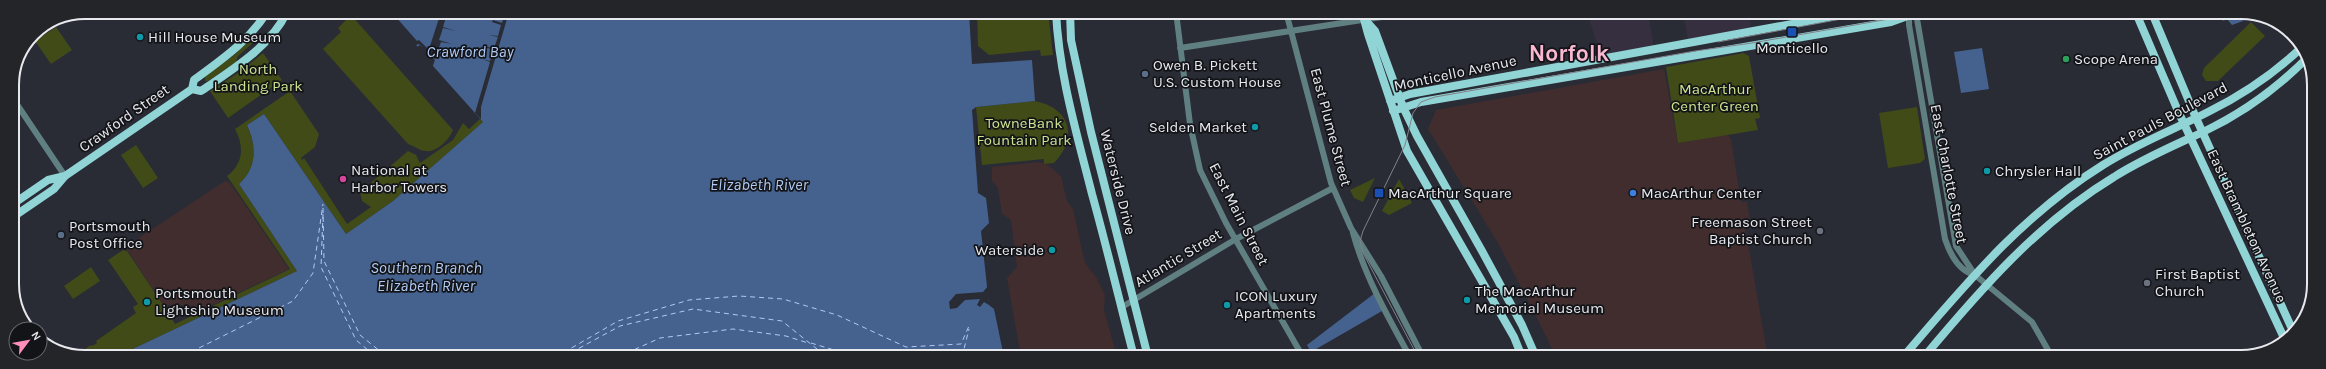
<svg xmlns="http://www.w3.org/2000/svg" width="2326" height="369" font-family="Karla,sans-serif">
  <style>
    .commercial { fill: #412d2e }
    .education { fill: #362f3f }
    .green { fill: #404b18 }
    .water { fill: #45628f }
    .pier { fill: #292b35 }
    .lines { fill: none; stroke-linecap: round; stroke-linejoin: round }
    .ferry { stroke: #afcaf4; stroke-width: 1; stroke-dasharray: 5 4; stroke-linecap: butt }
    .minor { stroke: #607f80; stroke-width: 6 }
    .major { stroke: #90d4d6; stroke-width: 8 }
    .tram { stroke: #81828a; stroke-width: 1 }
    .transit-dot { fill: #1a4fb4; stroke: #131418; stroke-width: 1.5 }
    .culture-dot { fill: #0f9aa8; stroke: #131418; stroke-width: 1.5 }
    .leisure-dot { fill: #2e9e5b; stroke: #131418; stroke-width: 1.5 }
    .service-dot { fill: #5c6f8a; stroke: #131418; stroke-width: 1.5 }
    .hotel-dot { fill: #d1479c; stroke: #131418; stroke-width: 1.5 }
    .shop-dot { fill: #3f7fe0; stroke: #131418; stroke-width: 1.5 }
    .worship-dot { fill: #6b7280; stroke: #131418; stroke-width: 1.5 }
    .labels { text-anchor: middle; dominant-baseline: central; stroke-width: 3.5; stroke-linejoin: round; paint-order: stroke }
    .poi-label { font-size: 15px; fill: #e8e9ef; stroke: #131418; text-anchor: start }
    .park-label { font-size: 15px; fill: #cee491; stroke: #131418 }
    .street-label { font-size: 15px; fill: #e8e9ef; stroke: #131418 }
    .water-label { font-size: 16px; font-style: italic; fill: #afcaf4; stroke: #131418 }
    .town-label { font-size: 23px; font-weight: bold; fill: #f9b8cf; stroke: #131418 }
    .rim { fill: none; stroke: #e8e9ef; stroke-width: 2 }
  </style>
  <rect width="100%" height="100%" fill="#292b35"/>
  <path class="commercial" d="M1664,69l14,74 49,-9 4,5 10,63h6l3,18 -6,1 24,136h-215l-1,-8 -18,-37 -36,-69 -70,-114 8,-19z
    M1038,162l10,3 13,11 6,25 6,8 12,54 11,14 9,18 -1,15 13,47h-96l-14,-79 10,-11 -6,-47 -9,-6 -4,-26 -6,-7v-14z
    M225,181l5,2 59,86 -91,43 -5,-7 -2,2 -2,-2h-26l-38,-58z"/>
  <path class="education" d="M1587,12h61l6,36 -53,9z
    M1683,12h66l2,17 -63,11z"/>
  <path class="green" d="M977,12h71l5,43 -12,1 -1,-6 -51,5 -11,-9z
    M351,15l102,115c-3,9 -17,23 -27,21 -6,0 -12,-5 -18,-7l-85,-95 18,-17 -3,-4z
    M2251,22l14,14 -47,45h-12l-4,-6 2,-7z
    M56,27l16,23 -21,14 -16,-23z
    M254,36l3,1v2l-19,17 -2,6 -28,19h-3v-6l28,-19z
    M263,53l19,27 -54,38 -18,-27 31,-20z
    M1744,53l5,3 1,6 10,56 -5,1 3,11 -80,13 -12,-76z
    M290,91l29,43 -4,13 -14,11 1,2 2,-2 43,66 24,-17 -9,-6 -2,-9 48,-41 8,4 4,8 33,-23 10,-17 6,6 11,-10 3,3 -90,79 -47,33 -82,-120 -17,11c10,22 10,43 -8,59l58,87 -179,85h-44l17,-11 1,1 5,-3 -1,-2 40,-28 -3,-6 5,-3 -30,-44 15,-10 4,1 38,57 9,3v6l-2,2 3,5 115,-55 -63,-93c17,-13 17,-30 8,-47z
    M1035,101c35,7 44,36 19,62l-10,1v-5l-62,6 -6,-58z
    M1917,107l8,52 -5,4 -32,5 -9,-55z
    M136,145l22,33 -15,10 -22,-33z
    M1375,178l-12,24 -9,-4 -4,-8z
    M1399,179l13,24 -23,12 -7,-4z
    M91,267l9,14 -27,18 -9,-13z"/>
  <path class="water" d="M392,12h577l3,52 60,-4 3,41 -59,6 -4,3 6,83 8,5 3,25 -8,8 8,74 5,4 10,48 -886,-1 179,-85 -58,-87c18,-16 18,-38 8,-59l17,-11 82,120 47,-33 90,-79 -58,-65 2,-3 -7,-9 -3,2 -26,-31z
    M2224,13h16l3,8 -11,4 -5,-6 -4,2 -2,-6z
    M1982,48l7,41 -28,4 -7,-41z
    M1375,293l7,18 -71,41 -4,-7z"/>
  <path class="pier" d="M441,12h7l-1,4 12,4 -13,-3 -3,10 13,4 -13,-3 -4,12 13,4 -11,-2 -4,11 12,4 -12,-2 -2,4 -4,-2 4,3 -3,8 -9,-11 2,-3 -5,-5 2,-2 -3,-3 -3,1 3,3h-3l-26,-30 5,-2 22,25 2,-1 8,8 1,-2h2z
    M503,12h6l-28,95v12l-6,-6 15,-51 -8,-3 8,2 4,-11 -13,-4 13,2 4,-11 -9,-2 9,1 3,-11 -9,-3 1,-2 9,3 3,-10z
    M988,286l1,19 -5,-3 -4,5 -3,-2 3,-6 -15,1 -8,8 -7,1 -1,-7 7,-8 27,-2z"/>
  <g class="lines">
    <path class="ferry" d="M323,208l1,53 36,74 26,21
      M323,214l-2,53 35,73 19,16
      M811,343l46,14
      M183,356l110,-55 20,-28 10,-69
      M556,357l62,-36 71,-21 50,-4 44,3 54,16 69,32 55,-3 8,-18
      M563,357l57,-31 73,-17 89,12 45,36
      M618,357l42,-19 73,-9 53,7 22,7
      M962,357l7,-28"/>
    <path class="minor" d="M1176,12l14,112 10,46 26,53 77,134
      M1286,12l45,171 20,45 30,48 42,81
      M1909,13v12l36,214c5,15 13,32 30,36
      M1916,13l40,233 19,29 57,47 20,35
      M1180,48l234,-36
      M12,97l53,79
      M1353,233c12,44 35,84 57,124
      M1122,307l114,-68 97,-51"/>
    <path class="major" d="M1056,12c3,63 21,122 36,182 15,54 28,109 42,163
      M1070,12l1,28 20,92 57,225
      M1362,12l6,22 39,117 107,186 8,20
      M2136,13l42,98 107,229
      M2152,13l44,105 97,213
      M1366,21l9,10 28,76 14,29 65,115 40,74 14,32
      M192,89l9,2c31,-21 69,-44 86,-79
      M1390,101l20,-7 447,-82
      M1393,111l28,-9 470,-80 25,-9
      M13,204l35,-24 17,-4
      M13,217l41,-28 11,-13 127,-87 2,-9c28,-21 54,-38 73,-68
      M1903,357c62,-72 118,-141 200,-192 33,-21 70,-35 105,-53 34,-17 64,-37 92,-63
      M1924,357c56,-67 114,-134 190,-180 28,-18 59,-31 89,-45 38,-18 73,-43 103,-73"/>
    <path class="tram" d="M1718,42l161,-30
      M1418,357l-55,-104 -3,-12 3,-10 42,-86 8,-32 8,-11 14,-5 260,-46 57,-8 137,-24 15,-6"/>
  </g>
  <g class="transit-dot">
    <rect x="1787" y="27" width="10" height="10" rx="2"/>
    <rect x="1374" y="188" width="10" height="10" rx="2"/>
  </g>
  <g class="culture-dot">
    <circle cx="140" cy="37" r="4"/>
    <circle cx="1255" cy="127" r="4"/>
    <circle cx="1987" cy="171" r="4"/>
    <circle cx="1052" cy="250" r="4"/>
    <circle cx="1467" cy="300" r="4"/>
    <circle cx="147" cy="302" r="4"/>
    <circle cx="1227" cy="305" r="4"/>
  </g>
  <circle class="leisure-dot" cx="2066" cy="59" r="4"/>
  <g class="service-dot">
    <circle cx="1145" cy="74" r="4"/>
    <circle cx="61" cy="235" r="4"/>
  </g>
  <circle class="hotel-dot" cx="343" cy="179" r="4"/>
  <circle class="shop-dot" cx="1633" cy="193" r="4"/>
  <g class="worship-dot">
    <circle cx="1820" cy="231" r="4"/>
    <circle cx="2147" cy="283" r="4"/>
  </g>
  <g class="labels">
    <g class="poi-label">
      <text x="148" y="37">Hill House Museum</text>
      <text x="1792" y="48" text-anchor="middle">Monticello</text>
      <text x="2074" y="59">Scope Arena</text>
      <text x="1153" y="65">Owen B. Pickett<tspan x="1153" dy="17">U.S. Custom House</tspan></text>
      <text x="1247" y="127" text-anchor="end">Selden Market</text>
      <text x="351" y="170">National at<tspan x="351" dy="17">Harbor Towers</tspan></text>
      <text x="1995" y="171">Chrysler Hall</text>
      <text x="1388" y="193">MacArthur Square</text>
      <text x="1641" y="193">MacArthur Center</text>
      <text x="1812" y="222" text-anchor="end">Freemason Street<tspan x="1812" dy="17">Baptist Church</tspan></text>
      <text x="69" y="226">Portsmouth<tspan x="69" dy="17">Post Office</tspan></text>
      <text x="1044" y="250" text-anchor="end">Waterside</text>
      <text x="2155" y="274">First Baptist<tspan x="2155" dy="17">Church</tspan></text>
      <text x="1475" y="291">The MacArthur<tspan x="1475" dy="17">Memorial Museum</tspan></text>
      <text x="155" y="293">Portsmouth<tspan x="155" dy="17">Lightship Museum</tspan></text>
      <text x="1235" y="296">ICON Luxury<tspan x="1235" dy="17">Apartments</tspan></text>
    </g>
    <g class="park-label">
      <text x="258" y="69">North<tspan x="258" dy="17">Landing Park</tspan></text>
      <text x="1715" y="89">MacArthur<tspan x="1715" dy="17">Center Green</tspan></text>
      <text x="1024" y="123">TowneBank<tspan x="1024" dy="17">Fountain Park</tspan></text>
    </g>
    <g class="street-label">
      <text transform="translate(1455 73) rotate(-12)">Monticello Avenue</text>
      <text transform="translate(124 118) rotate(-35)">Crawford Street</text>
      <text transform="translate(2160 121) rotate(-28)">Saint Pauls Boulevard</text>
      <text transform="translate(1331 127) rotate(75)">East Plume Street</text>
      <text transform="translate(1949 174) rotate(79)">East Charlotte Street</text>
      <text transform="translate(1118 182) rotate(76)">Waterside Drive</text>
      <text transform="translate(1239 214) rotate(63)">East Main Street</text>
      <text transform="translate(2247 226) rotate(65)">East Brambleton Avenue</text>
      <text transform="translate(1178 258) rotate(-31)">Atlantic Street</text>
    </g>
    <g class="water-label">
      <text x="470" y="51">Crawford Bay</text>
      <text x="759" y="184">Elizabeth River</text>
      <text x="426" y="267">Southern Branch<tspan x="426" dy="18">Elizabeth River</tspan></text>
    </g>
    <g class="town-label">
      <text x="1569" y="53">Norfolk</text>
    </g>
  </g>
  <path d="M0 0H2326V369H0ZM85 19H2241A66 66 0 0 1 2307 85V284A66 66 0 0 1 2241 350H85A66 66 0 0 1 19 284V85A66 66 0 0 1 85 19Z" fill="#242529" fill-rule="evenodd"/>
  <path class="rim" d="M85 19H2241A66 66 0 0 1 2307 85V284A66 66 0 0 1 2241 350H85A66 66 0 0 1 19 284V85A66 66 0 0 1 85 19Z"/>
  <g transform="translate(28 341) rotate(58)"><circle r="19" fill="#131418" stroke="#68696e"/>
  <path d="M0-3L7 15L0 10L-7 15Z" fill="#fe8ebb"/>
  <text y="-6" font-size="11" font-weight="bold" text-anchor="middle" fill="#e8e9ef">N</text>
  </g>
</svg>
